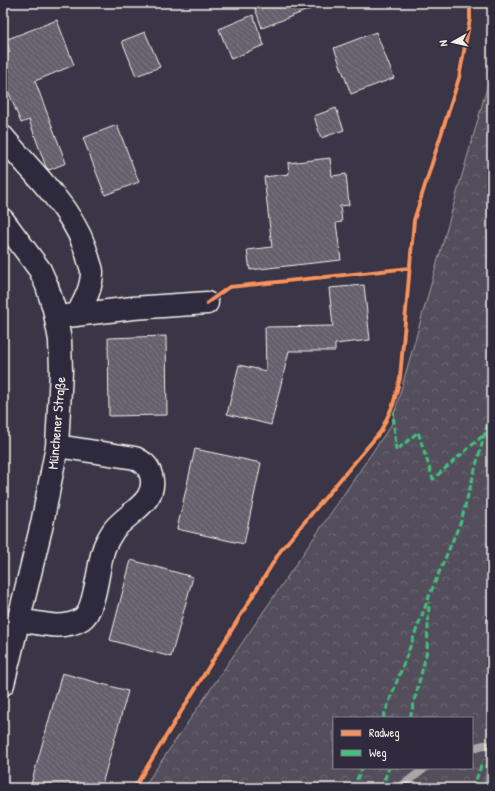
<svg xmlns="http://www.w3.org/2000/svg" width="495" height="791" font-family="'Patrick Hand',sans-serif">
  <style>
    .forest { fill: url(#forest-crowns); stroke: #a4a0a2; fill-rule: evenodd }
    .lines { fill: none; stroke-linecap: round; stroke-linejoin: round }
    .stream { stroke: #aaa6a7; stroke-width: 8 }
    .building { fill: url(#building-back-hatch); stroke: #f4f1e8 }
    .minor-casing { stroke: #f4f1e8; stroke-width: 25 }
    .minor { stroke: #2f2a3d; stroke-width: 22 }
    .quiet { stroke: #40c37c; stroke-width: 3; stroke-dasharray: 6 3; stroke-linecap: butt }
    .cycleway-casing { stroke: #2f2a3d; stroke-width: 6 }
    .cycleway { stroke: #f8935d; stroke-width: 4 }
    .labels { text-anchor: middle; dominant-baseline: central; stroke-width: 3; stroke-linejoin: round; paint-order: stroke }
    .street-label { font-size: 14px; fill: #f4f1e8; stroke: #2f2a3d }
  </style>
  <defs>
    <pattern id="forest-crowns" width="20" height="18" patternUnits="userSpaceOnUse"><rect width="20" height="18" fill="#534e5c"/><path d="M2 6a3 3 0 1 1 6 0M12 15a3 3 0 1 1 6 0" fill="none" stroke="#6c6873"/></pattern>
    <pattern id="building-back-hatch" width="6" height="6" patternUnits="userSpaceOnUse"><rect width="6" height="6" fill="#65616c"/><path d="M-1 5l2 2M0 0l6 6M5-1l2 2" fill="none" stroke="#7c7881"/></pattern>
  </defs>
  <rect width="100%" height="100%" fill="#3b3647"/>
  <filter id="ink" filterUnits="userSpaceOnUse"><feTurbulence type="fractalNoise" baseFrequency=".025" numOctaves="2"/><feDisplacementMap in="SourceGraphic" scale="8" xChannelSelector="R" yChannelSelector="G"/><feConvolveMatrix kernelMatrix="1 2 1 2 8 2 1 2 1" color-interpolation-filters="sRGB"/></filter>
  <g filter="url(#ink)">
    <path class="forest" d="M492,70v666l-8,52h-341l248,-363zM334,718h138v50h-138z"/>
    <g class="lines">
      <path class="stream" d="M472,748l12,-3 8,1
        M402,788l1,-3 22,-17"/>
    </g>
    <path class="building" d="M253,3h70v1l-61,24z
      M253,15l11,30 -33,14 -12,-30z
      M57,20l17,45 -39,16 31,82 -17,7 -3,-3 -17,-47 -8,3 -18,-45v-23l7,-3 -5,-12z
      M145,32l15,35 -24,9 -14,-35z
      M376,32l18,46 -43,16 -17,-46z
      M336,108l8,22 -23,8 -7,-22z
      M117,125l22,57 -34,13 -22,-57z
      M330,158l2,18 14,-2 3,31 -9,1 2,16 -6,1 5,37 -91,10 -3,-20 25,-3 -8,-70 25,-3 -1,-11z
      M364,285l6,55 -35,4v7h-46l-18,74 -44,-11 12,-49 27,6 -1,-44 68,-1 -4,-38z
      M166,336l1,79 -58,1 -1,-78z
      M195,449l66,14 -17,81 -67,-15z
      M131,560l62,17 -22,80 -61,-17z
      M62,673l66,18 -27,97h-71z"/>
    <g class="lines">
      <g class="minor-casing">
        <path id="minor" d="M3,137c31,38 74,74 86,124 1,3 3,8 3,11 0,16 -8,30 -15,43
          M3,220l37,50 7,16 7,23 6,31 1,31 -4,75 -15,78 -39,160
          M67,316l66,-8 74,-5
          M19,620c21,3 44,11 63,-1 14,-9 16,-56 22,-71 2,-6 6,-12 9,-17 13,-18 46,-29 38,-56 -3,-10 -8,-13 -16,-17l-78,-12"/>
      </g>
      <use href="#minor" class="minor"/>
      <path class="quiet" d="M393,409l3,42 22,-19 15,47 53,-46
        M383,718l47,-124 31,-73 31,-114
        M410,718l17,-67 2,-49
        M353,788l9,-20
        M381,788l8,-20
        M473,788l8,-22 11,1"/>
      <g class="cycleway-casing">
        <path id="cycleway" d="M207,303l22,-16 181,-19
          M134,788l147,-238 100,-119 12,-26 7,-27 14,-158 45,-142 11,-59v-16"/>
      </g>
      <use href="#cycleway" class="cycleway"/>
    </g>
  </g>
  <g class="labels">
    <g class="street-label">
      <text transform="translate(56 423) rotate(-85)">Münchener Straße</text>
    </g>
  </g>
  <rect width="495" height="791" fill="none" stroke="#2f2a3d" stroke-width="16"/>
  <rect x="8" y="8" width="479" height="775" fill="none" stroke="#f4f1e8" stroke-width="1.5" filter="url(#ink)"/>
  <rect x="333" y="717" width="140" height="52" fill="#2f2a3d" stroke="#7e7a81"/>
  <rect x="341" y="730" width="20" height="6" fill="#f8935d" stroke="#7e7a81"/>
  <text x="369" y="737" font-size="12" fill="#f4f1e8">Radweg</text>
  <rect x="341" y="750" width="20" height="6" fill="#40c37c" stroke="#7e7a81"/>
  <text x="369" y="757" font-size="12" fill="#f4f1e8">Weg</text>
  <g transform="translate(453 42) rotate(262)" stroke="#2f2a3d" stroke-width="3" paint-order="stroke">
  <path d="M0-3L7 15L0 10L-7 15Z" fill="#f4f1e8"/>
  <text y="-6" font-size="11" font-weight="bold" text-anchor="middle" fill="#f4f1e8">N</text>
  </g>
</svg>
